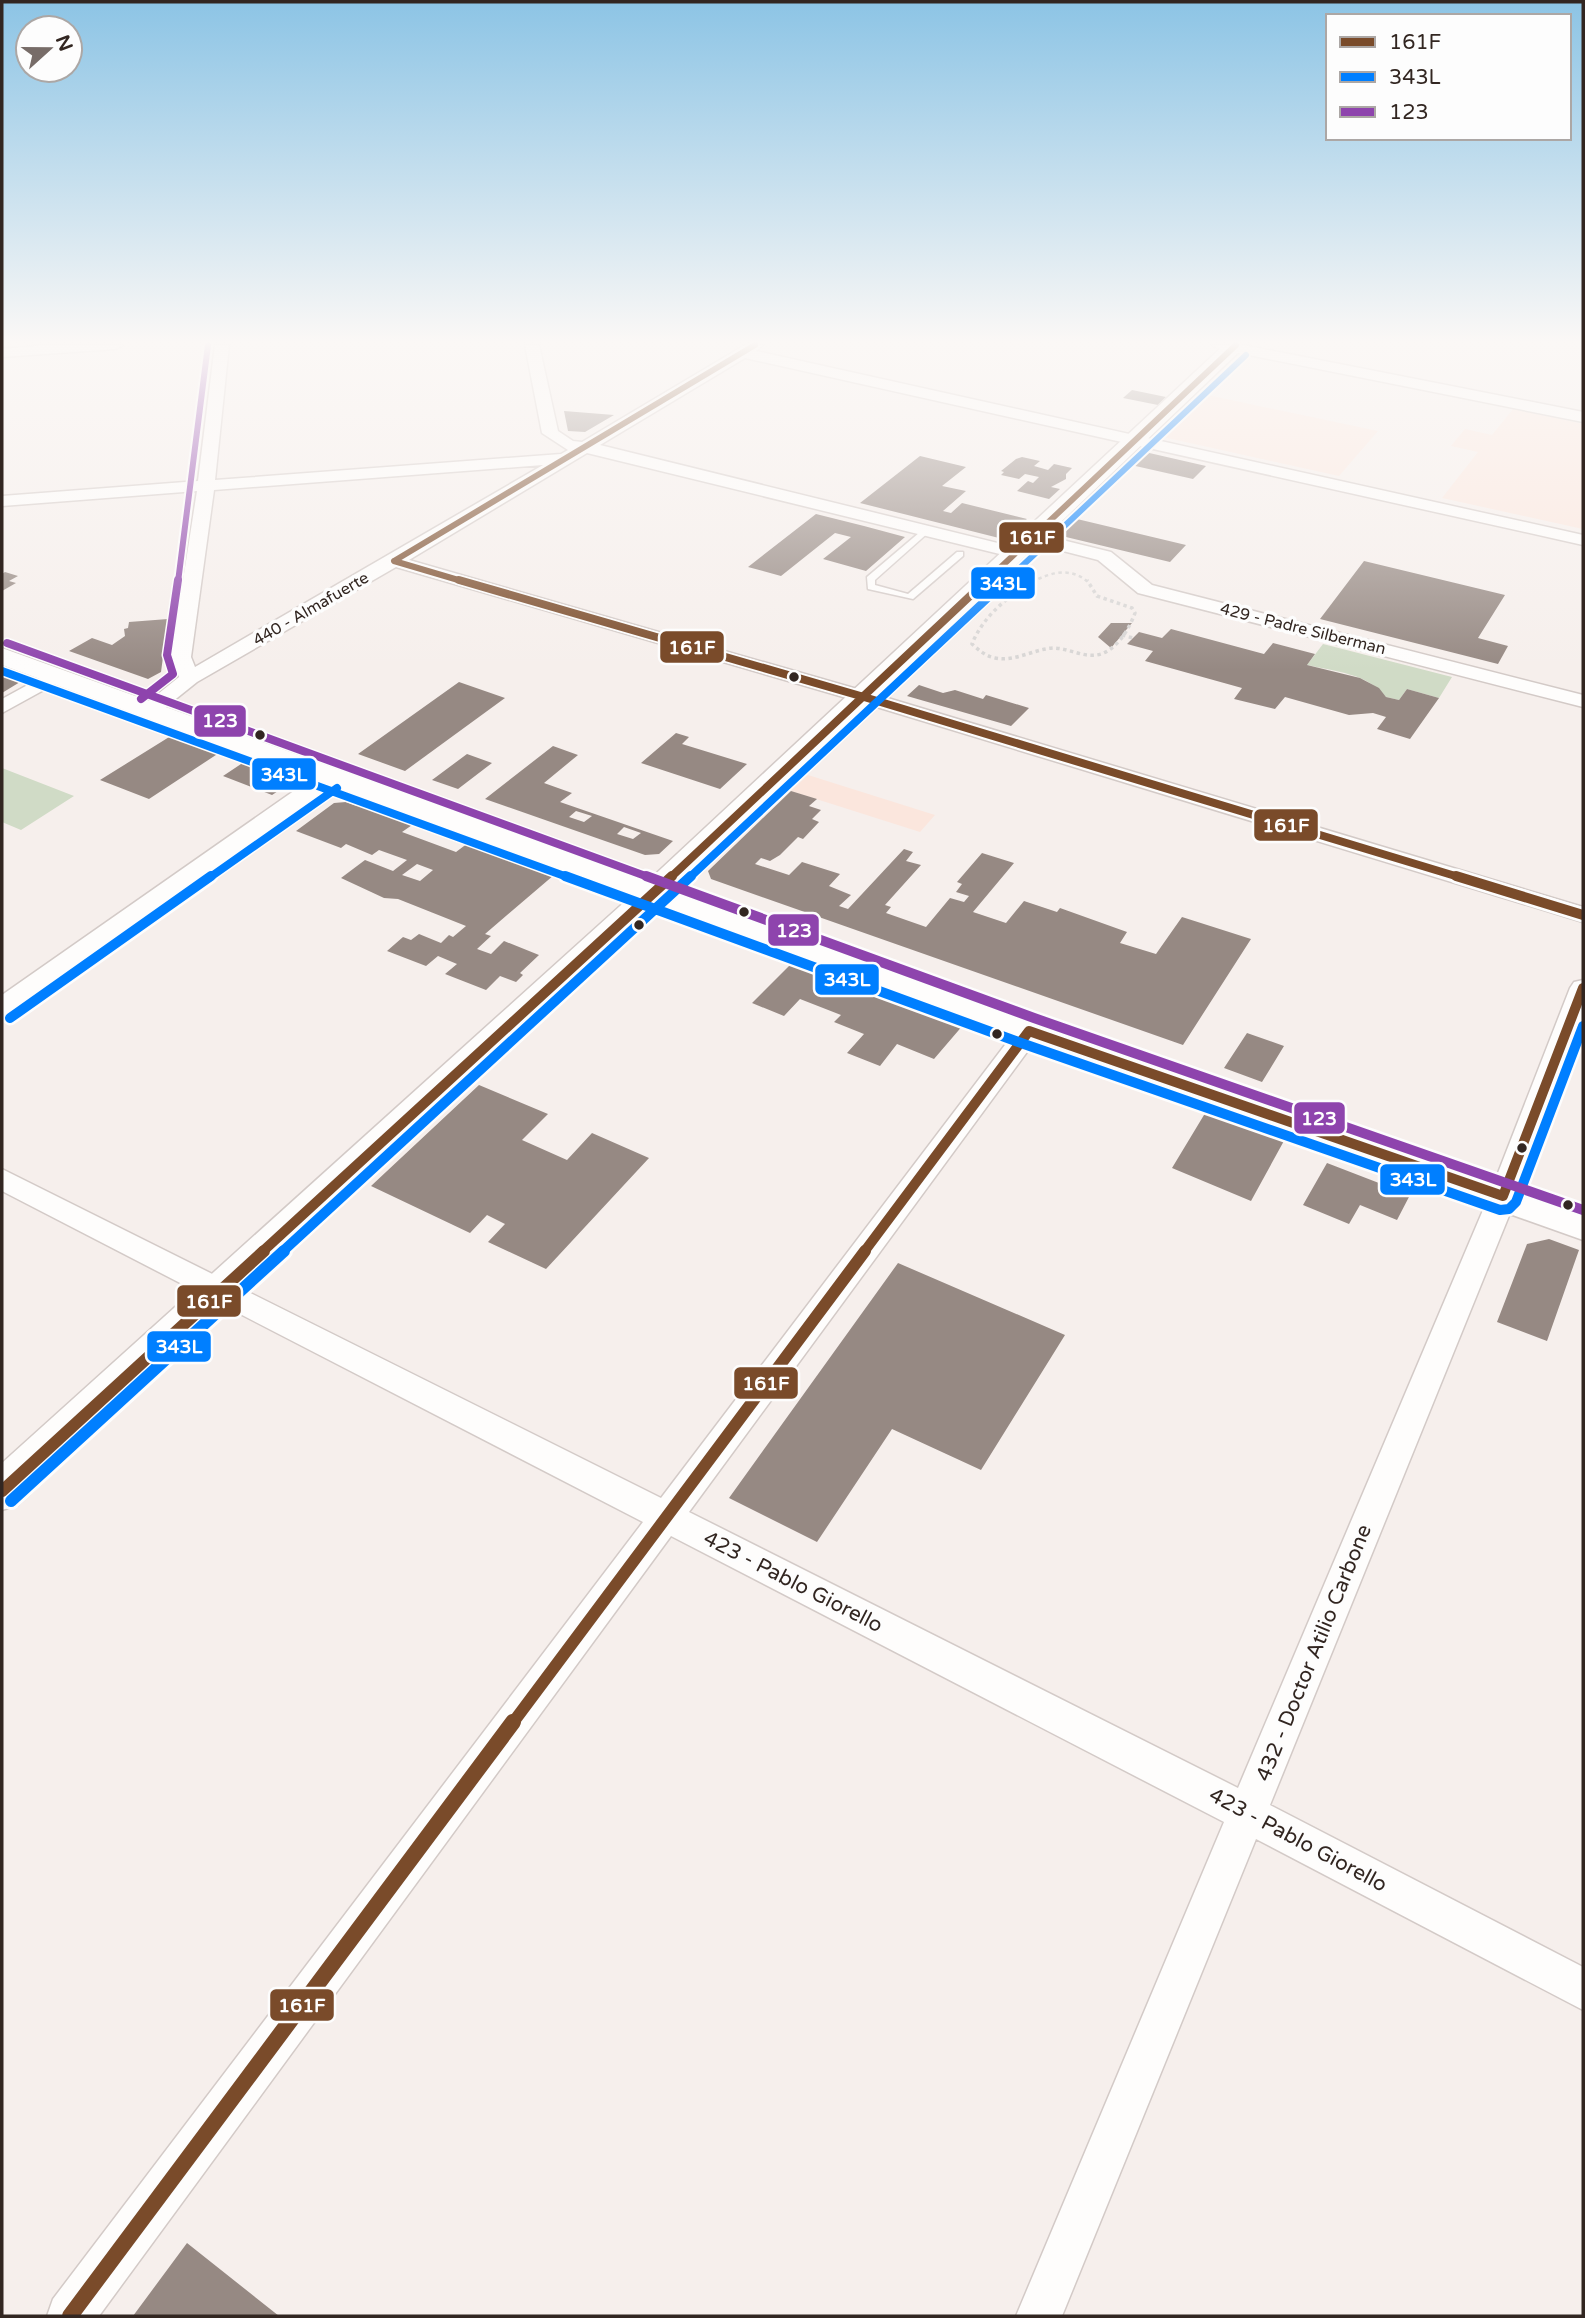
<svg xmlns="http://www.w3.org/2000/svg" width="1585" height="2318" font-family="'Varela Round',sans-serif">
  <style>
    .built { fill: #fbe6dd }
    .green { fill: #d0dbc6 }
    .building { fill: #968983; fill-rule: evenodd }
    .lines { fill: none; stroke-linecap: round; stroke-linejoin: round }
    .lane-casing { stroke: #d3cac7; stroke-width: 3 }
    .street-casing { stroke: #d3cac7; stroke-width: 3 }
    .secondary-casing { stroke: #d3cac7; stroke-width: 3 }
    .path-far1 { stroke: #d7d5d4; stroke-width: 2.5; stroke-dasharray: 3.5 3.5; stroke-linecap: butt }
    .path { stroke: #d7d5d4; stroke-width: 3.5; stroke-dasharray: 3.5 3.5; stroke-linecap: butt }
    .lane { fill: #fefdfc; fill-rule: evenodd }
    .street { fill: #fefdfc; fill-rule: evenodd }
    .secondary { fill: #fefdfc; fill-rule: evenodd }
    .bus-1-far4-casing { stroke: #fdfdfd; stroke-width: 10 }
    .bus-1-far3-casing { stroke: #fdfdfd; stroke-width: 11 }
    .bus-1-far2-casing { stroke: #fdfdfd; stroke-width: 15 }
    .bus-1-far1-casing { stroke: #fdfdfd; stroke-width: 18 }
    .bus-1-casing { stroke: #fdfdfd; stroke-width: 21 }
    .bus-2-far3-casing { stroke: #fdfdfd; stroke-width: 10 }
    .bus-2-far2-casing { stroke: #fdfdfd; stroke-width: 11 }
    .bus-2-far1-casing { stroke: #fdfdfd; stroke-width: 15 }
    .bus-2-casing { stroke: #fdfdfd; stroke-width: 18 }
    .bus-3-far2-casing { stroke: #fdfdfd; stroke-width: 10 }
    .bus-3-far1-casing { stroke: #fdfdfd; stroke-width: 11 }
    .bus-3-casing { stroke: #fdfdfd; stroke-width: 15 }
    .bus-1-far4 { stroke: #7a4b2a; stroke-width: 6 }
    .bus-1-far3 { stroke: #7a4b2a; stroke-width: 8 }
    .bus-1-far2 { stroke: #7a4b2a; stroke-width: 10 }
    .bus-1-far1 { stroke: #7a4b2a; stroke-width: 12 }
    .bus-1 { stroke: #7a4b2a; stroke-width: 16 }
    .bus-2-far3 { stroke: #007fff; stroke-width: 6 }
    .bus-2-far2 { stroke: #007fff; stroke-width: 8 }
    .bus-2-far1 { stroke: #007fff; stroke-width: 10 }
    .bus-2 { stroke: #007fff; stroke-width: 12 }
    .bus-3-far2 { stroke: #8e44ad; stroke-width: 6 }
    .bus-3-far1 { stroke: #8e44ad; stroke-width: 8 }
    .bus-3 { stroke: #8e44ad; stroke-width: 10 }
    .bus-dot { fill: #322621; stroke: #fdfdfd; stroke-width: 2.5 }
    .labels { text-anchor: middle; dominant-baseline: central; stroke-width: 7; stroke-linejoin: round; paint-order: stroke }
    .far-street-label { font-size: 16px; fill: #322621; stroke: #fdfdfd }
    .near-street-label { font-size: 21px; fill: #322621; stroke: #fdfdfd }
    .line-badge { stroke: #fdfdfd; stroke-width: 2.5 }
    .badge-label { font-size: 19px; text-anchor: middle; font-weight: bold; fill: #fff }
  </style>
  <rect width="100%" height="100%" fill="#f6efec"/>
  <path class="built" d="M1207,395l171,36 -39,45 -176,-39z
    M1513,409l70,15v105l-141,-31 36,-46 -27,-6 14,-17 27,6z
    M808,775l127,40 -15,17 -129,-41z"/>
  <path class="green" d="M1323,644l129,33 -13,21 -32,-9 -8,11 -13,-3c-17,-23 -52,-26 -79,-32z
    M2,768l72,28 -53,34 -19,-8z"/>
  <path class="building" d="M1132,390l34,7 -8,8 -35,-7z
    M564,411l50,4 -29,17 -17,-1z
    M1145,452l61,14 -13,13 -62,-14z
    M920,456l46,11 -24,19 24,5 -23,20 8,2 11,-10 65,16 -11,10 -5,-2 -12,11 -139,-35z
    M1022,457l18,4 -6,5 14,4 6,-6 18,4 -6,6v5l-15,8 9,2 -11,10 -32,-8 11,-10 5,2 6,-6 -14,-3 -6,5 -18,-4 3,-3 -3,-1 15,-12z
    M816,514l48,12 41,11 -39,34 -43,-12 28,-22 -16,-4 -54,43 -33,-9z
    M1077,519l109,26 -16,17 -104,-25 -4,-3z
    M1364,561l141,34 -27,43 30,8 -10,18 -178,-45z
    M5,572l13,4 -9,5 7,2 -14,8v-17z
    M168,619l-7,53 -13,7 -79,-28 23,-13 20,7 13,-9 -1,-7 4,-1 1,-6z
    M1111,623h21l-21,25 -13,-11z
    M1171,629l93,25 9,-11 42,11 -8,11 53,13 19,10 7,9 13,3 8,-11 32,9 -29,41 -33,-10 9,-12 -13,-4 -24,2 -64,-18 -10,12 -41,-10 8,-11 -97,-27 8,-10 -26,-7 12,-12 23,6z
    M3,671l18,6 -1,5 -18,11z
    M459,682l46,16 -100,73 -47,-17z
    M919,685l24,8 12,-3 28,9 3,-4 43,13 -18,18 -104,-30z
    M676,733l13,4 -7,7 65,20 -27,25 -79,-26z
    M174,734l48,17 -73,48 -49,-19z
    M553,746l25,9 -34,28 28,10 -12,9 113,39 -14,13 -14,1 -160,-56zM576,811l16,5 -8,6 -15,-5zM624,827l17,6 -8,6 -16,-5z
    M467,754l25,9 -34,26 -26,-9z
    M247,760l44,16 1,6 -20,13 -49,-19z
    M791,791l26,8 -8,7 12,4 -9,9 7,3 -16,17 -5,-2 -18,18 -10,6 -9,-3 -6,6 34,11 13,-13 38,12 -11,12 22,9 -12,11 9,3 56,-60 9,3 -7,9 15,4 -36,40 6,2 -5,6 40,14 24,-29 14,4 5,-6 -13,-4 6,-8 -5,-2 25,-29 32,10 -41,49 33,11 18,-22 33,11 3,-4 67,24 -7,11 36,11 26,-37 69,22 -68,106 -472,-166 -3,-8z
    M346,802l11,4 3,-3 55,20 -13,9 54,20 12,-9 86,32 -69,59 6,2 -14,13 14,5 13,-13 35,14 -19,18 3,2 -7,7 -16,-6 -14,14 -41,-16 12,-10 -19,-8 -12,10 -39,-15 16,-14 8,3 8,-6 22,9 8,-8 4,2 13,-11 -68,-27 -14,-1 -43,-20 24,-18 28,11 14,-11 -28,-10 -7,5 -26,-11 -5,4 -45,-17 38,-28zM417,864l16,6 -13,11 -18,-6z
    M795,960l72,26 97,38 -30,35 -37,-15 -17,22 -33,-13 17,-19 -30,-12 7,-7 -41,-16 -16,17 -32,-13z
    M1247,1033l37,13 -22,36 -38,-14z
    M479,1085l69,29 -26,26 45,20 25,-27 57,25 -103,111 -58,-27 17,-18 -18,-9 -17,18 -99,-47z
    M1207,1110l78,29 -34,62 -79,-33z
    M1327,1163l83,32 -13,25 -37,-15 -11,19 -46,-19z
    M1549,1239l30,11 -32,91 -50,-19 30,-78z
    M898,1263l167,72 -84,135 -89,-41 -75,113 -88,-44z
    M187,2243l92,73h-146z"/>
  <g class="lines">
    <g class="lane-casing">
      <path id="lane" d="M926,527l4,3 -1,2 -54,48v5l33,9 49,-42h6v4l-50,43 -45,-10 -1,-12z"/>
    </g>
    <g class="street-casing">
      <path id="street" d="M47,345h76l-7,4 -114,8v-8z
        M215,345h14l-14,135 346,-26 7,-4 -26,-17 -17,-88h14l19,86 15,10 9,1 163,-97h18l-7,6 827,184v10l-838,-187 -145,87 422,104 3,4 -3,4 -6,1 -429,-105 -178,107 462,133 712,214v15l-726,-221 -461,-134 -199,115 -40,32h-14l-3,-4 3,-4 36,-29 -8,-20 26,-166 -195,15v-10l196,-15zM543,465l-348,202 -4,-10 23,-167z
        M1212,345h31l340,67v10l-364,-73z
        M1034,533l77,19 41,33 431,110v12l-445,-114 -40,-33 -70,-18 -3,-4z
        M55,670l7,2 3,4 -3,4 -60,33v-14z
        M329,770l8,2 3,5 -3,5 -326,231 -9,2v-20l319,-223z
        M1583,980v41l-66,175 -247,609 313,162v43l-327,-171 -194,477h-46l208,-494 -553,-286 -572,780h-52l6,-17 590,-777 -641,-331v-22l659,329 359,-473 9,-2 9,2 4,6 -4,6 -349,475 549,276 251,-592 81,-208 4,-6z"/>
    </g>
    <g class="secondary-casing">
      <path id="secondary" d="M1224,345h22l-570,545 366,133 541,187v30l-567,-201 -358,-132 -640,598 -16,5v-47l628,-566 -628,-232v-17l646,233z"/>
    </g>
    <path class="path-far1" d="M1032,582c19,-10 39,-15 56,0"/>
    <path class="path" d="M1036,580c-26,14 -53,36 -64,64 7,6 13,12 23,14 20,4 39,-9 58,-10 16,0 32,11 48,6 17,-6 28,-25 34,-41l-3,-5 -35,-12 -10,-16
      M1122,635l11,3"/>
    <use href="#lane" class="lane"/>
    <use href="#street" class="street"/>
    <use href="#secondary" class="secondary"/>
    <g class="bus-1-far4-casing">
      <path id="bus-1-far4" d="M394,561l71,21
        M394,561l361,-216
        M985,582l251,-237"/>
    </g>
    <g class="bus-1-far3-casing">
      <path id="bus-1-far3" d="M459,580l405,117 598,181
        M670,878l317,-298"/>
    </g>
    <g class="bus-1-far2-casing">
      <path id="bus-1-far2" d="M1456,876l127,39
        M262,1252l410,-376
        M864,1252l165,-221 474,165 80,-208"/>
    </g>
    <g class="bus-1-far1-casing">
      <path id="bus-1-far1" d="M2,1491l262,-240
        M512,1724l353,-473"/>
    </g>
    <g class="bus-1-casing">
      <path id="bus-1" d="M70,2316l443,-594"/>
    </g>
    <g class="bus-2-far3-casing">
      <path id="bus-2-far3" d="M1005,582l241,-227"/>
    </g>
    <g class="bus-2-far2-casing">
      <path id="bus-2-far2" d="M2,671l568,207
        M209,878l128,-90
        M689,878l318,-298"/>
    </g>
    <g class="bus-2-far1-casing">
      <path id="bus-2-far1" d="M565,876l459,168 476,166 9,-1 7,-7 67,-176
        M10,1018l201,-142
        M282,1252l409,-376"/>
    </g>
    <g class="bus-2-casing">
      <path id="bus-2" d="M11,1501l273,-250"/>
    </g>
    <g class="bus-3-far2-casing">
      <path id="bus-3-far2" d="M178,582l30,-237"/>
    </g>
    <g class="bus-3-far1-casing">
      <path id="bus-3-far1" d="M7,643l644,235
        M141,699l32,-25 -6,-19 11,-75"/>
    </g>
    <g class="bus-3-casing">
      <path id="bus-3" d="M646,876l388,142 549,192"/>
    </g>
    <use href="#bus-1-far4" class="bus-1-far4"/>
    <use href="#bus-1-far3" class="bus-1-far3"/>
    <use href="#bus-1-far2" class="bus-1-far2"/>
    <use href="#bus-1-far1" class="bus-1-far1"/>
    <use href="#bus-1" class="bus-1"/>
    <use href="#bus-2-far3" class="bus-2-far3"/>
    <use href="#bus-2-far2" class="bus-2-far2"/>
    <use href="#bus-2-far1" class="bus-2-far1"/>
    <use href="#bus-2" class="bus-2"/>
    <use href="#bus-3-far2" class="bus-3-far2"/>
    <use href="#bus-3-far1" class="bus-3-far1"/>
    <use href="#bus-3" class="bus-3"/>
  </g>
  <linearGradient id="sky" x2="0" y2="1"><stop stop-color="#8cc4e5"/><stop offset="0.51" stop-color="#fbf8f6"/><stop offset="1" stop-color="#fbf8f6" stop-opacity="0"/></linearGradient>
  <rect width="1585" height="670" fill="url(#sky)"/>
  <g class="bus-dot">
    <circle cx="794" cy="677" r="6"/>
    <circle cx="260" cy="735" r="6"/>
    <circle cx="744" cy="912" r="6"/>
    <circle cx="639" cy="925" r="6"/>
    <circle cx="997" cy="1034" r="6"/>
    <circle cx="1522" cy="1148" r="6"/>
    <circle cx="1568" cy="1205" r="6"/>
  </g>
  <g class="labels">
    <g class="far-street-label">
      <text transform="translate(311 609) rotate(-30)">440 - Almafuerte</text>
      <text transform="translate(1303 629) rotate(14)">429 - Padre Silberman</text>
    </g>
    <g class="near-street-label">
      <text transform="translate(793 1582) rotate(27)">423 - Pablo Giorello</text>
      <text transform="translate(1314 1653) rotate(-68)">432 - Doctor Atilio Carbone</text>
      <text transform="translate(1298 1840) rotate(28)">423 - Pablo Giorello</text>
    </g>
  </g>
  <g class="line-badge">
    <rect x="998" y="521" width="67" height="33" rx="7" fill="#7a4b2a"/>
    <rect x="970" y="566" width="66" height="34" rx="7" fill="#007fff"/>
    <rect x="659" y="630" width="66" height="34" rx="7" fill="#7a4b2a"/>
    <rect x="193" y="704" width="54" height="34" rx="7" fill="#8e44ad"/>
    <rect x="251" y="757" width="66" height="34" rx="7" fill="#007fff"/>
    <rect x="1253" y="808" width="66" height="34" rx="7" fill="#7a4b2a"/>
    <rect x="767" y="913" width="53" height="34" rx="7" fill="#8e44ad"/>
    <rect x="814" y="963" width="66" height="33" rx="7" fill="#007fff"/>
    <rect x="1293" y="1101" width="53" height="34" rx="7" fill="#8e44ad"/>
    <rect x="1379" y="1163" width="67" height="33" rx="7" fill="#007fff"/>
    <rect x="176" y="1284" width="66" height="34" rx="7" fill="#7a4b2a"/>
    <rect x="146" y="1330" width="66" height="33" rx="7" fill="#007fff"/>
    <rect x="733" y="1366" width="66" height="34" rx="7" fill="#7a4b2a"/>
    <rect x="269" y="1988" width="66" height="34" rx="7" fill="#7a4b2a"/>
  </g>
  <g class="badge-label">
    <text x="1032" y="544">161F</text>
    <text x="1003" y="590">343L</text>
    <text x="692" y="654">161F</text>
    <text x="220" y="727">123</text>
    <text x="284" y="781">343L</text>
    <text x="1286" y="832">161F</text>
    <text x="794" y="937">123</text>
    <text x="847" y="986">343L</text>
    <text x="1319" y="1125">123</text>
    <text x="1413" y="1186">343L</text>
    <text x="209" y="1308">161F</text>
    <text x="179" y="1353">343L</text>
    <text x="766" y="1390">161F</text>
    <text x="302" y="2012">161F</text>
  </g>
  <rect width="1585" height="2318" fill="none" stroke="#322621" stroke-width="7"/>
  <rect x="1326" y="14" width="245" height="126" fill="#fdfdfd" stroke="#aca7a5" stroke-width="2"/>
  <rect x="1340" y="37" width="35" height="10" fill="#7a4b2a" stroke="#aca7a5" stroke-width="2"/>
  <text x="1389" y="49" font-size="21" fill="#322621">161F</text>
  <rect x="1340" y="72" width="35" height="10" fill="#007fff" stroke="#aca7a5" stroke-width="2"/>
  <text x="1389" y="84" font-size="21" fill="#322621">343L</text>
  <rect x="1340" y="107" width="35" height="10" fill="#8e44ad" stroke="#aca7a5" stroke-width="2"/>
  <text x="1389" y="119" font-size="21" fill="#322621">123</text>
  <g transform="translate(49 49) rotate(69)"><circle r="33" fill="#fdfdfd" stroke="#aca7a5" stroke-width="2"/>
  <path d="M0-5L12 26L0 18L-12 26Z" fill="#776c68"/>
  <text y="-10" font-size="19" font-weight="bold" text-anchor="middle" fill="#322621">N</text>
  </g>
</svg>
